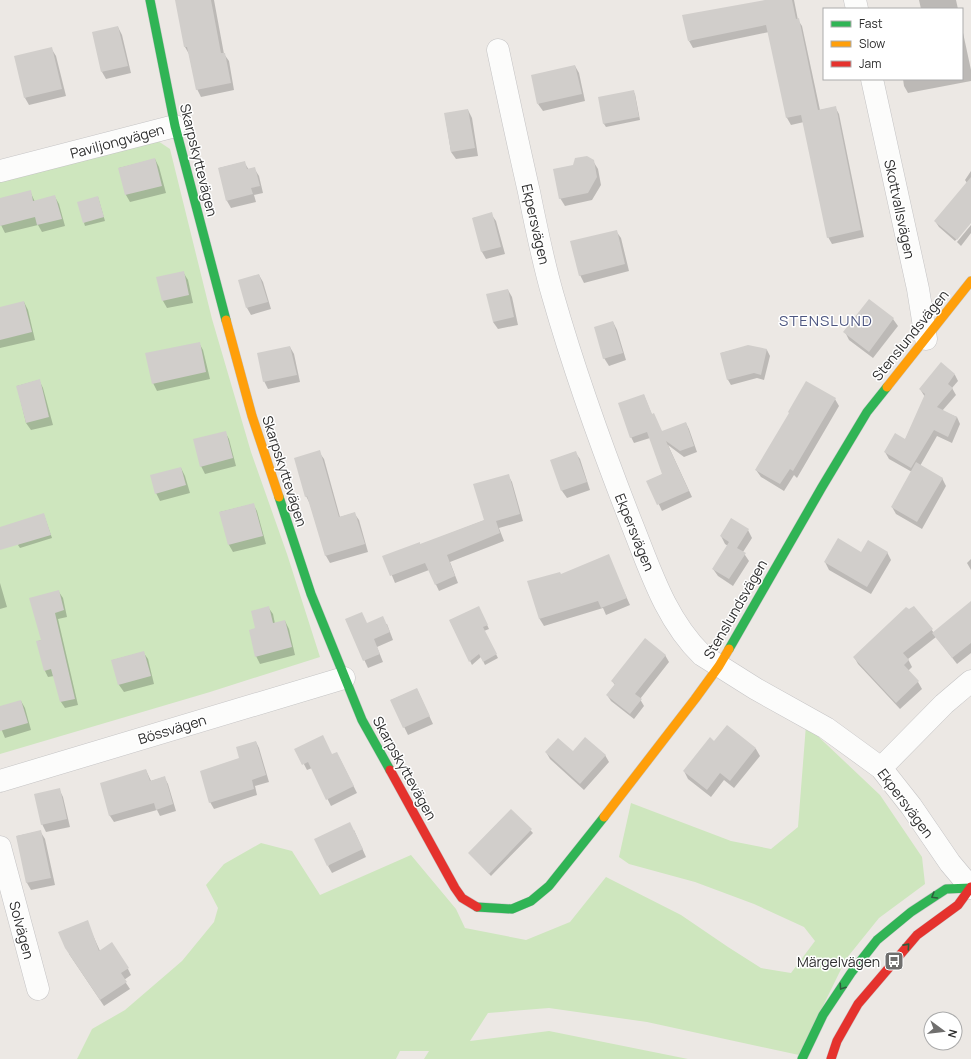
<svg xmlns="http://www.w3.org/2000/svg" width="971" height="1059" font-family="Manrope,sans-serif">
  <style>
    .green { fill: #cee6be }
    .shadow { fill: #0003 }
    .building { fill: #d1cecb }
    .lines { fill: none; stroke-linecap: round; stroke-linejoin: round }
    .street-casing { stroke: #c5c4c5; stroke-width: 23 }
    .fast-casing { stroke: #c5c4c5; stroke-width: 10 }
    .slow-casing { stroke: #c5c4c5; stroke-width: 10 }
    .jam-casing { stroke: #c5c4c5; stroke-width: 10 }
    .street { stroke: #fcfcfb; stroke-width: 22 }
    .fast { stroke: #30b455; stroke-width: 9 }
    .slow { stroke: #ff9f0a; stroke-width: 9 }
    .jam { stroke: #e5322d; stroke-width: 9 }
    .oneway { stroke: #2f5d3c }
    .labels { text-anchor: middle; dominant-baseline: central; stroke-width: 3; stroke-linejoin: round; paint-order: stroke }
    .street-label { font-size: 14px; fill: #2e2e2e; stroke: #fff }
    .poi-label { font-size: 14px; fill: #2e2e2e; stroke: #fff; text-anchor: end }
    .neighbourhood-label { font-size: 15px; letter-spacing: 1px; fill: #4d5680; stroke: #fff }
  </style>
  <rect width="100%" height="100%" fill="#ece8e4"/>
  <path class="green" d="M158,141l12,8 42,170 39,133 36,102 33,103 -110,35 -210,62v-572z
    M806,725l74,70 42,62 3,27 -46,34 -33,41 -47,96 -152,-33 -98,-14 -61,5 -18,28 79,-10 139,28h-264l5,-8h-29l-4,8h-319l15,-30 33,-19 57,-49 32,-39 4,-14 -12,-23 18,-21 37,-21 31,8 28,44 91,-40 45,54 9,19 61,12 44,-18 36,-45 75,38 47,32 33,21 30,5 24,-32 -11,-14 -50,-23 -59,-22 -66,-18 -10,-7 12,-54 100,38 40,8 27,-22z"/>
  <path class="shadow" d="M176,0h38l10,54 5,7 5,29 -33,7 -4,-8 -8,-35 -4,-7z
    M770,0h24l4,20 4,6 18,84 15,-3 4,7 25,123 -32,7 -4,-7 -24,-115 -13,3 -4,-7 -18,-86 -76,16 -4,-7z
    M919,0h37l2,9h-37z
    M118,27l4,8 9,38 -25,6 -4,-7z
    M962,28l9,42v11l-63,12 -4,-7 -1,-7h59z
    M51,48l5,8 10,40 -37,9 -4,-7z
    M575,66l4,7 6,28 -42,10 -5,-7z
    M633,91l2,3 5,26 -34,7 -2,-3 -5,-26z
    M468,110l4,8 6,38 -22,3 -5,-7 -6,-38z
    M155,159l4,8 7,26 -36,9 -4,-7 -7,-27z
    M593,161l5,8 3,16 -9,15 -27,6 -5,-8z
    M244,162l5,8 5,-2 5,8 4,17 -9,2 2,7 -25,6 -4,-7 -8,-33z
    M971,171v51l-16,19 -16,-14 -4,-6 32,-38 -2,-3z
    M30,191l5,11 20,-5 4,7 6,22 -23,6 -4,-7 -33,8 -5,-10v-24z
    M98,197l7,24 -20,5 -1,-3z
    M491,214l5,7 9,33 -19,5 -4,-7 -9,-34z
    M971,225v8l-10,13 -4,-4z
    M616,231l5,7 8,33 -45,12 -4,-8z
    M183,272l5,8 5,23 -26,5 -4,-7 -5,-23z
    M259,275l4,7 8,27 -20,6 -4,-7z
    M508,290l4,7 6,28 -20,4 -5,-7z
    M24,302l4,8 7,30 -35,8v-40z
    M893,319l5,7 -25,32 -24,-18 -4,-8z
    M613,322l4,8 9,30 -17,6 -5,-8z
    M199,343l4,7 7,29 -53,12 -4,-8z
    M748,346l19,4 3,6 -6,24 -7,-2 -26,7 -3,-5 -7,-27z
    M290,347l4,7 6,28 -32,7 -4,-8z
    M941,364l14,11 3,6 -6,7 4,7 -14,16 15,6 3,7 -8,19 -15,-7 -17,30 22,12 4,8 -24,43 -26,-15 -4,-7 20,-35 -23,-13 -4,-7 20,-12 20,-43 -5,-8z
    M39,380l4,8 10,37 -22,5 -5,-7 -9,-37z
    M644,395l8,20 10,17 24,-9 3,6 8,23 -13,5 -16,-12 24,52 -30,14 -14,-30 15,-7 -13,-36 -16,5 -3,-6z
    M835,399l4,7 -42,72 -3,-3 -10,16 -23,-14 -5,-7z
    M225,432l4,7 7,27 -31,8 -4,-8z
    M319,452l5,7 16,58 14,-4 5,7 9,32 -38,11 -4,-7 -16,-52 -4,-8z
    M575,452l5,7 10,31 -23,8 -5,-7 -10,-31z
    M181,468l4,8 5,17 -30,8 -4,-8z
    M508,475l4,7 11,39 -24,7 5,13 -54,21 8,21 -19,8 -10,-21 -34,13 -11,-27 36,-11 65,-25z
    M253,504l4,7 9,33 -33,8 -4,-7 -9,-33z
    M44,515l8,23 -32,10 -2,-3z
    M748,530l4,8 -9,14 6,9 -16,25 -15,-10 -5,-7 15,-23 -3,-2 -4,-8z
    M887,552l4,8 -20,34 -42,-24 -4,-8 37,-9z
    M608,556l22,49 -24,10 -3,-7 -59,18 -5,-8 22,-43z
    M971,559v11l-4,-7z
    M0,583l7,24 -7,2z
    M59,592l4,6 4,19 -9,2 20,86 -13,3 -4,-6 -7,-26 -6,1 -3,-6 -7,-30 4,-1z
    M971,602v51l-14,11 -21,-27 -28,22 4,8 -4,4 10,11 4,7 -22,20 -42,-45 -4,-7 60,-50 20,26z
    M268,607l5,7 2,10 10,-3 4,8 6,26 -35,9 -4,-8v-27z
    M480,610l9,19 -5,2 14,27 -13,7 -4,-8 -9,8 -22,-44z
    M346,620l21,4h20l6,16 -16,7 6,15 -15,6z
    M143,652l5,7 6,25 -30,8 -5,-7 -6,-25z
    M665,655l4,7 -29,37 4,7 -10,13 -23,-18 -4,-6 8,-10 -3,-4z
    M417,689l16,35 -25,11 -17,-35z
    M21,701l4,7 6,22 -26,8 -5,-12v-19z
    M727,726l29,23 4,7 -26,32 -10,-8 -13,17 -23,-18 -4,-8 30,-29z
    M256,742l3,6 10,34 -14,4 2,9 -43,14 -4,-7 31,-43z
    M296,749l36,6 8,4 17,34 -26,13 -19,-38 -5,2z
    M546,752h27l32,3 4,7 -25,28 -34,-31z
    M146,770l5,11 13,-4 4,7 8,27 -16,5 -3,-6 -43,12 -4,-6 -9,-32z
    M59,789l4,8 7,30 -24,5 -4,-8z
    M511,810l22,23 -42,43 -22,-23z
    M354,830l12,27 -34,16 -4,-7z
    M40,831l5,8 10,46 -24,5 -4,-7 -10,-47z
    M87,922l13,29 28,18 3,6 -7,5 6,9 -26,17 -35,-52z"/>
  <path class="building" d="M175,0h36l10,53h4l6,30 -35,7 -9,-43h-3z
    M765,0h27l4,19 3,-1 19,92 18,-4 25,124 -34,8 -26,-123 -15,3 -20,-93 -78,16 -6,-26z
    M118,26l10,40 -27,6 -9,-40z
    M52,47l10,42 -38,9 -10,-42z
    M575,65l7,29 -45,10 -6,-29z
    M634,90l5,27 -36,7 -5,-27z
    M468,109l7,39 -24,4 -7,-39z
    M587,156l7,4 3,17 -9,16 -29,6 -6,-30 20,-4 2,-7z
    M155,158l7,28 -37,9 -7,-27z
    M245,161l2,8 8,-2 5,19 -9,2 2,6 -27,7 -8,-33z
    M971,177v46l-14,17 -23,-19z
    M31,190l2,11 22,-6 7,24 -25,6 -2,-8 -35,9v-28z
    M98,196l6,21 -21,6 -6,-21z
    M492,212l9,35 -20,5 -9,-34z
    M617,230l8,34 -46,12 -9,-35z
    M184,271l5,24 -27,6 -6,-24z
    M259,274l9,28 -22,6 -8,-28z
    M508,289l6,28 -21,5 -7,-28z
    M869,299l25,19 -25,34 -26,-20z
    M24,301l8,31 -32,8v-33z
    M613,321l10,32 -20,6 -9,-32z
    M200,342l6,30 -54,12 -7,-31z
    M748,345l19,4 -6,26 -7,-2 -27,7 -7,-27z
    M290,346l7,29 -34,7 -6,-29z
    M941,362l14,12 -7,10 5,4 -16,19 20,10 -9,20 -14,-7 -23,38 -27,-16 11,-19 10,6 20,-45 -6,-5z
    M40,379l9,38 -23,6 -10,-37z
    M806,381l30,17 -43,73 -3,-2 -10,15 -25,-14 34,-57 -1,-1z
    M644,394l8,20 2,-1 8,18 24,-9 8,24 -14,5 -14,-10 23,50 -32,14 -11,-24 16,-7 -15,-42 -17,6 -12,-35z
    M226,431l7,27 -33,9 -7,-28z
    M320,450l19,67 16,-5 10,32 -40,12 -18,-60 -2,1 -11,-39z
    M576,451l11,31 -26,9 -11,-31z
    M916,462l27,16 -26,44 -26,-15z
    M181,467l5,18 -31,9 -5,-19z
    M509,474l11,40 -24,7 4,12 -53,22 8,21 -20,9 -10,-22 -35,13 -8,-20 38,-14v2l64,-24 -11,-36z
    M254,503l9,33 -35,9 -9,-33z
    M44,513l7,22 -51,15v-23z
    M731,518l18,11 -12,19 9,5 -17,26 -17,-10 17,-27 -9,-6z
    M838,538l23,14 7,-12 20,12 -21,35 -43,-25z
    M609,554l18,44 -26,10 -3,-7 -59,18 -12,-38 33,-9 1,2z
    M59,590l5,20 -9,3 20,86 -15,3 -9,-33 -7,2 -8,-30 5,-1 -12,-42z
    M971,601v42l-19,15 -20,-25z
    M269,606l4,17 12,-3 7,27 -37,10 -6,-27 6,-2 -4,-17z
    M479,606l9,19 -5,2 14,27 -14,8 -4,-8 -10,8 -20,-42z
    M914,606l19,23 -30,24 6,7 -5,5 15,16 -23,22 -43,-46 53,-50 3,2z
    M362,612l5,11 16,-7 7,16 -16,7 6,15 -17,7 -18,-42z
    M645,638l21,17 -31,39 7,5 -12,15 -24,-19 9,-11 -4,-3z
    M144,651l7,25 -33,9 -7,-25z
    M417,688l13,28 -27,12 -13,-28z
    M21,700l7,23 -28,8v-25z
    M727,725l29,23 -26,33 -10,-8 -13,17 -24,-19 27,-34 4,4z
    M323,735l9,19 5,-2 17,34 -28,14 -18,-38 -6,3 -8,-16z
    M585,737l21,18 -26,29 -35,-32 13,-14 15,13z
    M256,741l10,34 -14,5 2,9 -45,14 -9,-32 39,-13 -3,-11z
    M146,769l4,12 15,-5 8,28 -17,6 -2,-7 -45,13 -9,-33z
    M60,788l7,31 -26,6 -7,-31z
    M511,809l21,20 -43,45 -21,-21z
    M350,822l13,27 -36,17 -13,-27z
    M41,830l10,48 -25,5 -10,-47z
    M88,920l11,31 13,-9 17,26 -8,5 6,9 -27,18 -35,-52 -7,-16z"/>
  <g class="lines">
    <g class="street-casing">
      <path id="street" d="M855,0l2,9
        M498,50c10,47 20,94 31,142 7,35 14,70 24,104 22,77 49,152 78,226 19,47 34,97 71,133l54,34 70,39 55,40 30,38 39,57 21,25
        M872,79l46,210 8,50
        M0,171l175,-45
        M881,768l63,-64 27,-23
        M0,781l344,-103
        M0,847l38,142"/>
    </g>
    <g class="fast-casing">
      <path id="fast" d="M150,0l25,126 51,194
        M279,497l32,97 51,126 28,50
        M729,649l93,-162 45,-75 20,-25
        M477,907l35,2 19,-8 18,-15 55,-69
        M802,1059l21,-44 28,-42 26,-33 34,-28 35,-23 25,-1"/>
    </g>
    <g class="slow-casing">
      <path id="slow" d="M226,320l26,96 27,81
        M887,387l84,-106
        M604,817l91,-118 24,-33 10,-17"/>
    </g>
    <g class="jam-casing">
      <path id="jam" d="M390,770l65,118 7,10 15,9
        M831,1059l6,-18 21,-37 59,-69 41,-30 13,-18"/>
    </g>
    <use href="#street" class="street"/>
    <use href="#fast" class="fast"/>
    <use href="#slow" class="slow"/>
    <use href="#jam" class="jam"/>
  </g>
  <defs><path id="oneway-chevron" d="M-2-3.5L2.5 0L-2 3.5" fill="none" stroke-width="1.6" stroke-linecap="round" stroke-linejoin="round"/></defs>
  <g class="oneway">
    <use href="#oneway-chevron" transform="translate(934 896) rotate(149)"/>
    <use href="#oneway-chevron" transform="translate(907 946) rotate(-48)"/>
    <use href="#oneway-chevron" transform="translate(842 987) rotate(124)"/>
  </g>
  <defs>
    <g id="bus-square" transform="scale(1)"><rect x="-9" y="-9" width="18" height="18" rx="4" fill="#706f6e" stroke="#fff"/><path d="M-5-6H5V4H4V6H2V4H-2V6H-4V4H-5ZM-3.5-4V0h7V-4ZM-3.5 1.2v1.5H-2V1.2ZM2 1.2v1.5H3.5V1.2Z" fill="#fff"/></g>
  </defs>
  <g fill-rule="evenodd">
    <use href="#bus-square" x="894" y="961"/>
  </g>
  <g class="labels">
    <g class="street-label">
      <text transform="translate(117 141) rotate(-15)">Paviljongvägen</text>
      <text transform="translate(199 160) rotate(76)">Skarpskyttevägen</text>
      <text transform="translate(900 209) rotate(78)">Skottvallsvägen</text>
      <text transform="translate(536 224) rotate(77)">Ekpersvägen</text>
      <text transform="translate(910 335) rotate(-51)">Stenslundsvägen</text>
      <text transform="translate(285 471) rotate(72)">Skarpskyttevägen</text>
      <text transform="translate(635 532) rotate(68)">Ekpersvägen</text>
      <text transform="translate(735 609) rotate(-60)">Stenslundsvägen</text>
      <text transform="translate(172 729) rotate(-17)">Bössvägen</text>
      <text transform="translate(405 768) rotate(61)">Skarpskyttevägen</text>
      <text transform="translate(906 803) rotate(53)">Ekpersvägen</text>
      <text transform="translate(22 930) rotate(75)">Solvägen</text>
    </g>
    <g class="poi-label">
      <text x="880" y="961">Märgelvägen</text>
    </g>
    <g class="neighbourhood-label">
      <text x="826" y="320">STENSLUND</text>
    </g>
  </g>
  <rect x="823" y="8" width="140" height="72" fill="#ffffff" stroke="#ababab"/>
  <rect x="831" y="21" width="20" height="6" fill="#30b455" stroke="#ababab"/>
  <text x="859" y="28" font-size="12" fill="#2e2e2e">Fast</text>
  <rect x="831" y="41" width="20" height="6" fill="#ff9f0a" stroke="#ababab"/>
  <text x="859" y="48" font-size="12" fill="#2e2e2e">Slow</text>
  <rect x="831" y="61" width="20" height="6" fill="#e5322d" stroke="#ababab"/>
  <text x="859" y="68" font-size="12" fill="#2e2e2e">Jam</text>
  <g transform="translate(943 1031) rotate(105)"><circle r="19" fill="#ffffff" stroke="#ababab"/>
  <path d="M0-3L7 15L0 10L-7 15Z" fill="#706f6e"/>
  <text y="-6" font-size="11" font-weight="bold" text-anchor="middle" fill="#2e2e2e">N</text>
  </g>
</svg>
